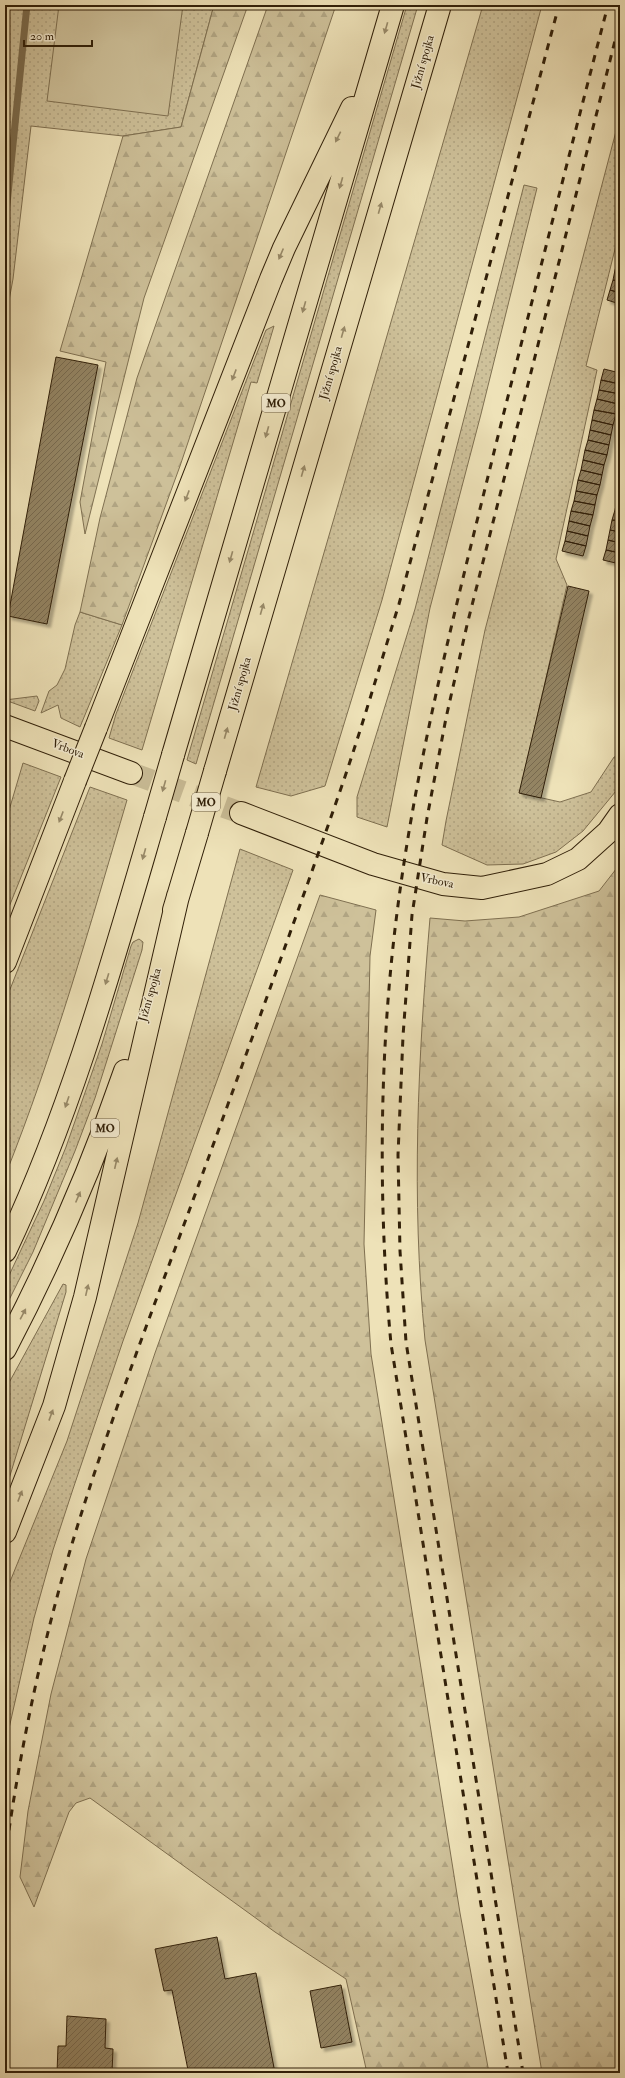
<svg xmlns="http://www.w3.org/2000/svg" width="625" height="2078" font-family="'IM FELL Double Pica',serif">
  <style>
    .grass { fill: url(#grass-dots); stroke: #7f7051 }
    .forest { fill: url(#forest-firs); stroke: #7f7051 }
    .pitch { fill: #cec19a; stroke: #7f7051 }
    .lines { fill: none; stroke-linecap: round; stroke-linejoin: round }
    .stream { stroke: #7b6c4e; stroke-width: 7 }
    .building { fill: url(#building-hatch); stroke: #301f08; filter: url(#shadow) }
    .major-tunnel { stroke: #c8bb95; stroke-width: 22; stroke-dasharray: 22 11; stroke-linecap: butt }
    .major-casing { stroke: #301f08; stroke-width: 24 }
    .highway-casing { stroke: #301f08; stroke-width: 24 }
    .major { stroke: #eee2b8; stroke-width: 22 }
    .highway { stroke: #eee2b8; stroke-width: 22 }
    .rail { stroke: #301f08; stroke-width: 3; stroke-dasharray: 7 7; stroke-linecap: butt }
    .highway-bridge-casing { stroke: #301f08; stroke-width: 24; stroke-linecap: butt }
    .highway-bridge { stroke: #eee2b8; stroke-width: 22 }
    .oneway { fill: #988a69 }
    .labels { text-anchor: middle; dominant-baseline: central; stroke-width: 3; stroke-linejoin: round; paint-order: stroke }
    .shield { fill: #f4ecd1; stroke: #6b5c44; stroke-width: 1 }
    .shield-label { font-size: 11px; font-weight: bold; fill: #301f08 }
    .street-label { font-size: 12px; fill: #301f08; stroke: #f4ecd1 }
  </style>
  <defs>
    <pattern id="grass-dots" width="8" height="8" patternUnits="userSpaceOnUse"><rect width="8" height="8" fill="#cec19a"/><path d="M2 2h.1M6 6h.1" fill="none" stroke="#b1a583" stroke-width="1.8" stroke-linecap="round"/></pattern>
    <pattern id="forest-firs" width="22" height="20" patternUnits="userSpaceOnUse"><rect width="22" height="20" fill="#cec19a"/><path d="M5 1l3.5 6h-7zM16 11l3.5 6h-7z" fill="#b1a583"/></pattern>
    <pattern id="building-hatch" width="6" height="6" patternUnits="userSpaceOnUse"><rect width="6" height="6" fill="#938464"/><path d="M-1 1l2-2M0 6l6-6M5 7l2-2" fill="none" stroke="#786b50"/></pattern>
    <filter id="shadow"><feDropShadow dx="3.5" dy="3.5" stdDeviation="1" flood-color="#0004"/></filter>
  </defs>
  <rect width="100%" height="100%" fill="#eee2b8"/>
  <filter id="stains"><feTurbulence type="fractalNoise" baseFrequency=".005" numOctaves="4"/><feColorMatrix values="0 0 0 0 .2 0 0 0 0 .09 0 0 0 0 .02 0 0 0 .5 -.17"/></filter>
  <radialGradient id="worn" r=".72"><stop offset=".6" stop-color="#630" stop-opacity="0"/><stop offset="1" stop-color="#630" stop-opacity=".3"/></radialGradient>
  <path class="grass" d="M5,5h209l-33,122 -58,9 -92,-10 -18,153 -8,43z
    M407,5h11l-222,759 -9,-4z
    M483,5h59l-160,595 -57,186 -34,10 -35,-9z
    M620,116v113l-34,137 11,4 -41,189 11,26 -47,208 40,9 31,-10 23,-35 6,-1v22l-4,13 -33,40 -27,21 -33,12 -36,1 -45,-20 4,-24 39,-191z
    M524,185l13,3 -56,226 -51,194 -43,219 -30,-10v-20l58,-188z
    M274,326l-17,57 -6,-1 -109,368 -33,-12 7,-24 150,-384z
    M80,612l42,13 -42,102 -19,-9 -3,-13 -17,8 8,-22 8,-6 8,-16 10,-44z
    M37,696l2,5 -4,10 -30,-11z
    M23,763l38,14 -56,140v-93z
    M90,787l37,13c-37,126 -73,253 -122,376v-174z
    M240,849l53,21 -170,471 -50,148 -20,61 -19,68 -29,128v-152l62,-153 71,-218z
    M139,939l4,3 -1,8 -47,148 -20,53 -42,101 -28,56v-24l39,-83 22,-54 36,-103 29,-98 2,-4z
    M63,1284l3,1v7l-61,200v-102z"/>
  <path class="forest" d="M214,5h34l-104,293 -59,236 -5,-32 26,-140 -46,-11 63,-215 58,-9z
    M268,5h68l-156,461 -58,159 -42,-13 20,-94 37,-140z
    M620,864v1209h-78l-117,-733c-14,-142 -7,-281 5,-422l35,3 54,-4 80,-26z
    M320,895l56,15 -6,46 -6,288 7,110 89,559 29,160h-122l-21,-94 -71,-47 -185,-134 -14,5 -7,9 -35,95 -14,-30 8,-66 23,-117 35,-135 69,-206z"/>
  <path class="pitch" d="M59,5h124l-15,111 -121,-15z"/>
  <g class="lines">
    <path class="stream" d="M5,224l22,-219"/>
  </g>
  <path class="building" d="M618,260l2,1v10l-5,-1z
    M615,270l5,1v11l-7,-2z
    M613,280l7,2v11l-10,-3z
    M610,290l10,3v11l-13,-4z
    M56,357l42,8 -51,259 -39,-8z
    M604,369l16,4v11l-19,-4z
    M601,380l19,4v10l-21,-4z
    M599,390l21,4 -2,10 -21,-5z
    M597,399l21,5 -2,10 -22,-4z
    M594,410l22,4 -3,11 -21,-5z
    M592,420l21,5 -2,10 -21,-5z
    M590,430l21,5 -2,10 -21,-5z
    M588,440l21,5 -2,10 -22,-5z
    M585,450l22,5 -3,10 -21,-5z
    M583,460l21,5 -2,10 -21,-5z
    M581,470l21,5 -2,10 -22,-5z
    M578,480l22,5 -3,10 -21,-4z
    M619,490h1v10h-3z
    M576,491l21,4 -2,10 -21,-4z
    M617,500h3v11l-5,-1z
    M574,501l21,4 -2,10 -22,-4z
    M615,510l5,1v10l-8,-1z
    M571,511l22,4 -3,11 -21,-5z
    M612,520l8,1v11l-10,-2z
    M569,521l21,5 -2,10 -21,-5z
    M610,530l10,2v11l-12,-3z
    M567,531l21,5 -2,10 -21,-5z
    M608,540l12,3v10l-14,-3z
    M565,541l21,5 -3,10 -21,-5z
    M606,550l14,3v11l-17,-4z
    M568,586l21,5 -48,207 -22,-5z
    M217,1937l8,42 31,-6 19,100h-89l-1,-3h3l-16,-80 -8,1 -9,-42z
    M341,1985l11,57 -31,6 -11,-57z
    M67,2016l39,3 -1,29 8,1 -1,24h-55l1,-27h8z"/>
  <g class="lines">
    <path class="major-tunnel" d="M131,773l110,40"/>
    <g class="major-casing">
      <path id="major" d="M5,726l126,47
        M241,813l132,51 70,20 39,4 65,-14 31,-15 30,-27 12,-17"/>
    </g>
    <g class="highway-casing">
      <path id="highway" d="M96,728l175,-449 13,-31 68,-140
        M173,755l220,-750
        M215,771l225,-766
        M174,910l23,-77
        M5,962l70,-181
        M5,1251c66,-139 107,-287 150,-434
        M5,1349c47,-90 87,-182 120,-278
        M5,1532l49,-126 31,-109 93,-401"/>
    </g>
    <use href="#major" class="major"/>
    <use href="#highway" class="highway"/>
    <path class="rail" d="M5,1858c14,-103 35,-204 64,-304 36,-122 83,-242 127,-362 48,-132 97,-265 143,-398 22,-63 40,-126 60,-190l160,-599
      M508,2073l-117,-729c-13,-139 -12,-292 6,-431 20,-159 61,-314 99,-469 37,-147 74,-293 112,-439
      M523,2073l-117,-731 -6,-91 -2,-96 5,-119 9,-121 15,-97 19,-100 21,-93 153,-604"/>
    <g class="highway-bridge-casing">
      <path id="highway-bridge" d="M75,781l21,-53
        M155,817l18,-62
        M197,833l18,-62"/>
    </g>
    <use href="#highway-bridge" class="highway-bridge"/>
  </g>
  <defs><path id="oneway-solid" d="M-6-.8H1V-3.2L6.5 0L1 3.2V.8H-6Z"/></defs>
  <g class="oneway">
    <use href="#oneway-solid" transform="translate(386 28) rotate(106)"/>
    <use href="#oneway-solid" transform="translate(338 137) rotate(116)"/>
    <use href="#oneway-solid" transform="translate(341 183) rotate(106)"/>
    <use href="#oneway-solid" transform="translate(380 208) rotate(-74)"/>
    <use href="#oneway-solid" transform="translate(281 254) rotate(113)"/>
    <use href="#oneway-solid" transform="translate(304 307) rotate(106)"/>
    <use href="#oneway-solid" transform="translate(343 332) rotate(-74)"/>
    <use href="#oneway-solid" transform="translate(234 375) rotate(111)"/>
    <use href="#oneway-solid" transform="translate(267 432) rotate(106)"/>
    <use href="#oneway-solid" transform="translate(303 471) rotate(-74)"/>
    <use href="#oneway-solid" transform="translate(187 496) rotate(111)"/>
    <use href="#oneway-solid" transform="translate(231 557) rotate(106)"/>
    <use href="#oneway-solid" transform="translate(262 609) rotate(-74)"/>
    <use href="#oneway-solid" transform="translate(226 733) rotate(-74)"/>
    <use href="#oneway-solid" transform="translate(164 786) rotate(106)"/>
    <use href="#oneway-solid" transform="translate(61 817) rotate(111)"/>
    <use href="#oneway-solid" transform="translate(144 854) rotate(106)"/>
    <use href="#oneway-solid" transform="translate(107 979) rotate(107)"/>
    <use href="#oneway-solid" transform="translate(67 1102) rotate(109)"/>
    <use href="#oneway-solid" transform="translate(116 1163) rotate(-77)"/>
    <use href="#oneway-solid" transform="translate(78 1197) rotate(-67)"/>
    <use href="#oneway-solid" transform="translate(87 1290) rotate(-77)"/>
    <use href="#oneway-solid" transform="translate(23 1314) rotate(-62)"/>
    <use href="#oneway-solid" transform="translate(51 1415) rotate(-70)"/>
    <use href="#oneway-solid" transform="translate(20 1496) rotate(-69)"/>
  </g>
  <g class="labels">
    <g class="shield">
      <rect x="262" y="394" width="28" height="18" rx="3"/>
      <rect x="192" y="793" width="28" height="18" rx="3"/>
      <rect x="91" y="1119" width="28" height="18" rx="3"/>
    </g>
    <g class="shield-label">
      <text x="276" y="403">MO</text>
      <text x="206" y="802">MO</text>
      <text x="105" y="1128">MO</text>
    </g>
    <g class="street-label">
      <text transform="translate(423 62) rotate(-74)">Jižní spojka</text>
      <text transform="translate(331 373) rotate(-74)">Jižní spojka</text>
      <text transform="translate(240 684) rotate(-74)">Jižní spojka</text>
      <text transform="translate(68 749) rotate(21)">Vrbova</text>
      <text transform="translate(437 881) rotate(12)">Vrbova</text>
      <text transform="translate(150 995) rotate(-74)">Jižní spojka</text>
    </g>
  </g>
  <rect width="625" height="2078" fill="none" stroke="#eee2b8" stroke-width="20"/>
  <rect x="6" y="6" width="613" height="2066" fill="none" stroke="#301f08" stroke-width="2"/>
  <rect x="10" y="10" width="605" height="2058" fill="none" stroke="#301f08"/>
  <path d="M24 40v6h68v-6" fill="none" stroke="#301f08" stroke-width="2"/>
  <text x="30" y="40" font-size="12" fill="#301f08" stroke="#f4ecd1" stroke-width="3" paint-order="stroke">20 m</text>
  <rect width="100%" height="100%" filter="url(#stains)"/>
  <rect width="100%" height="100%" fill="url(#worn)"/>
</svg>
